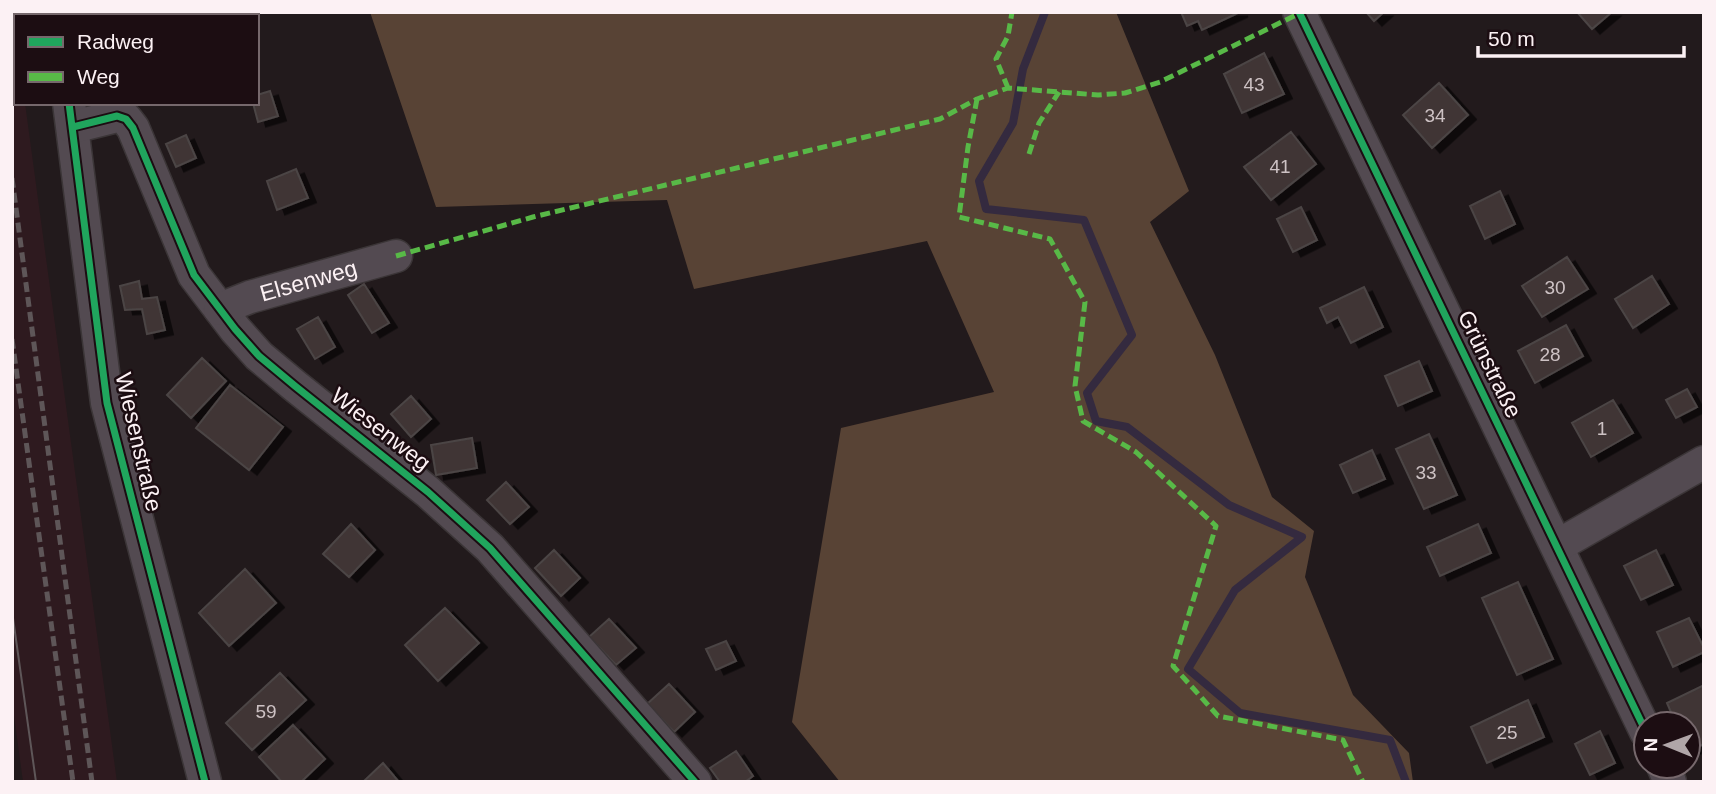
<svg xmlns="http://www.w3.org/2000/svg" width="1716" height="794" font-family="Arial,sans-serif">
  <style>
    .built { fill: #2e1a1f }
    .forest { fill: #584335 }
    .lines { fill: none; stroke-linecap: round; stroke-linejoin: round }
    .stream { stroke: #342a3f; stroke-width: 8 }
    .building { fill: #3f3636; stroke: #4c4545; stroke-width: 2; filter: url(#shadow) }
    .street-casing { stroke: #3b3537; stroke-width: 35 }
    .street { stroke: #534a51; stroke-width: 32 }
    .tram { stroke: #5e5658; stroke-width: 2 }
    .rail { stroke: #5e5658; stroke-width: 5; stroke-dasharray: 10 5; stroke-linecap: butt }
    .quiet { stroke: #58b947; stroke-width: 5; stroke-dasharray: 10 5; stroke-linecap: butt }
    .cycleway-casing { stroke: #1c0d12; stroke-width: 11 }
    .cycleway { stroke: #20a55d; stroke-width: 7 }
    .labels { text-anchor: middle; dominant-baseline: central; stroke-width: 5; stroke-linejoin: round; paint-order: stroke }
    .number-label { font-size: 19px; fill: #cdc2c4 }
    .street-label { font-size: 23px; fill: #fcf1f4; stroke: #1c0d12 }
  </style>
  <defs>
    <filter id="shadow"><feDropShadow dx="8" dy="4.5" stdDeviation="0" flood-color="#0009"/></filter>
  </defs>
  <rect width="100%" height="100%" fill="#221a1c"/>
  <path class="built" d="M12,12l4,23v68h9l92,679h-94l-11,-81z"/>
  <path class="forest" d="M370,12h746l73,179 -39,31 65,133 57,142 42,34 -9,46 48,118 56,58 4,29h-573l-48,-60 49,-294 153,-36 -67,-151 -233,48 -27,-89 -231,7z"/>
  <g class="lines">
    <path class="stream" d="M1045,12l-22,57 -10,54 -34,58 7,28 98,11 48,115 -45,58 9,28 31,6 102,78 73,32 -67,53 -47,79 52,44 150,27 16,42"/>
  </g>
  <path class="building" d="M202,12l1,4h-27l-1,-3z
    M1181,12h59l-38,18 -4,-9 -11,5z
    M1366,12h18l-10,9z
    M1577,12h35l-20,17z
    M1264,53l20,41 -42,19 -18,-39z
    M1439,83l29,32 -36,33 -29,-33z
    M270,91l8,25 -20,6 -5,-19h4v-8z
    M1291,132l25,32 -45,36 -27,-33z
    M186,135l10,23 -20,9 -10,-23z
    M296,169l12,29 -31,12 -10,-29z
    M1500,191l15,33 -30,15 -15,-33z
    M1301,207l16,33 -24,12 -16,-33z
    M1567,257l21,32 -46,28 -20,-31z
    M1652,276l17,28 -36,24 -18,-29z
    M139,281l3,18 15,-2 8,33 -18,4 -5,-25 -17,1 -5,-24z
    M364,284l25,39 -17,10 -24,-38z
    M1364,287l19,40 -32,16 -13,-26 -11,6 -7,-15z
    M318,317l17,30 -20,12 -18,-30z
    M1566,325l17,31 -48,27 -17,-32z
    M202,358l24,23 -35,37 -24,-23z
    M1419,361l13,30 -34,15 -13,-30z
    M230,385l53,42 -34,43 -53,-42z
    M1687,389l10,18 -21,11 -10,-18z
    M411,396l20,23 -20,18 -20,-23z
    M1613,400l20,33 -42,24 -19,-34z
    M1429,434l28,61 -33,14 -28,-60z
    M472,438l5,30 -41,7 -5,-30z
    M1372,450l13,29 -32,14 -13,-28z
    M506,482l23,25 -19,17 -23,-24z
    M351,524l24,26 -26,27 -26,-23z
    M1478,524l13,29 -51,23 -13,-29z
    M554,550l26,28 -19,18 -26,-28z
    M1656,550l17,35 -32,15 -17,-34z
    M245,569l31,34 -47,43 -30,-33z
    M1518,582l35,77 -36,16 -35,-77z
    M445,608l34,35 -41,38 -33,-36z
    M1689,618l15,30v4l-31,15 -16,-35z
    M609,619l27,29 -20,17 -27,-28z
    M726,641l10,20 -20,9 -10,-21z
    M280,673l26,27 -54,50 -26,-27z
    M669,684l26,28 -21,20 -27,-28z
    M1704,685v59l-16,7v-27h-12l-9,-21z
    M1528,700l16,37 -57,26 -16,-36z
    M293,725l32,34 -24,23h-19l-23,-25z
    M1600,731l15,32 -25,12 -15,-31z
    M736,751l17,25 -8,6h-25l-10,-14z
    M383,763l16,19h-34l-1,-1z"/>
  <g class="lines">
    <g class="street-casing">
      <g id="street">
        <path d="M57,12v4"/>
        <path d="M1299,12l347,720"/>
        <path d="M69,103l38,300 98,379"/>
        <path d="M73,127l44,-11 9,3 7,9 61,147 41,54 24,27 36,30 133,106 62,56 205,234"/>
        <path id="s1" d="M220,309l30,-12 146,-41"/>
        <path d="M1557,546l147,-84"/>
        <path d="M1663,766l7,16"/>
      </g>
    </g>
    <use href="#street" class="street"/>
    <path class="tram" d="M12,611l24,171"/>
    <path class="rail" d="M12,178l80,604
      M12,339l61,443"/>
    <path class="quiet" d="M1008,88l-12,-29 12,-23 4,-24
      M977,99l-9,48 -9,70 91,22 35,63 -10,84 8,35 53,31 80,74 -43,140 45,50 125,24 20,42
      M1029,154l10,-31 20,-31
      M396,256l137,-39 407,-98 37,-20 31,-11 90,7 27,-2 35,-11 140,-69"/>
    <g class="cycleway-casing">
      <path id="cycleway" d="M1299,12l347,720
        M69,103l38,300 98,379
        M73,127l44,-11 9,3 7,9 61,147 41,54 24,27 36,30 133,106 62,56 205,234"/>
    </g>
    <use href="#cycleway" class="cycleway"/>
  </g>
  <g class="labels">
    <g class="number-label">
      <text x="1254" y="84">43</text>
      <text x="1435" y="115">34</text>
      <text x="1280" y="166">41</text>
      <text x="1555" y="287">30</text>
      <text x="1550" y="354">28</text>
      <text x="1602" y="428">1</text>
      <text x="1426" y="472">33</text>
      <text x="266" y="711">59</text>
      <text x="1507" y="732">25</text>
    </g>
    <g class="street-label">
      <text stroke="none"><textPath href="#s1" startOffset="93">Elsenweg</textPath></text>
      <text transform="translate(1490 364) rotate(64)">Grünstraße</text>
      <text transform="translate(381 429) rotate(38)">Wiesenweg</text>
      <text transform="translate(139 442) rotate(77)">Wiesenstraße</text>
    </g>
  </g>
  <rect width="1716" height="794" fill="none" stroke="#fcf1f4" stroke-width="28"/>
  <rect x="14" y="14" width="245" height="91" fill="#1c0d12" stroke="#76686c" stroke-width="2"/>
  <rect x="28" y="37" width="35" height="10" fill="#20a55d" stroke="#76686c" stroke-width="2"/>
  <text x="77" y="49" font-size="21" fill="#fcf1f4">Radweg</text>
  <rect x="28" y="72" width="35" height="10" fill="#58b947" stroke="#76686c" stroke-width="2"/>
  <text x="77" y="84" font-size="21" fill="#fcf1f4">Weg</text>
  <g transform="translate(1667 745) rotate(271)"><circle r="33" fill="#1c0d12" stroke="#76686c" stroke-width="2"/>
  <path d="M0-5L12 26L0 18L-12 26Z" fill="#b0a6a8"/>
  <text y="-10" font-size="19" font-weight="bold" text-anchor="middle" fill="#fcf1f4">N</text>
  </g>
  <path d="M1478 46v10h206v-10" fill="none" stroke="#fcf1f4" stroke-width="3.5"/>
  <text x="1488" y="46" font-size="21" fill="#fcf1f4" stroke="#1c0d12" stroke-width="5" paint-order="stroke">50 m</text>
</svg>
